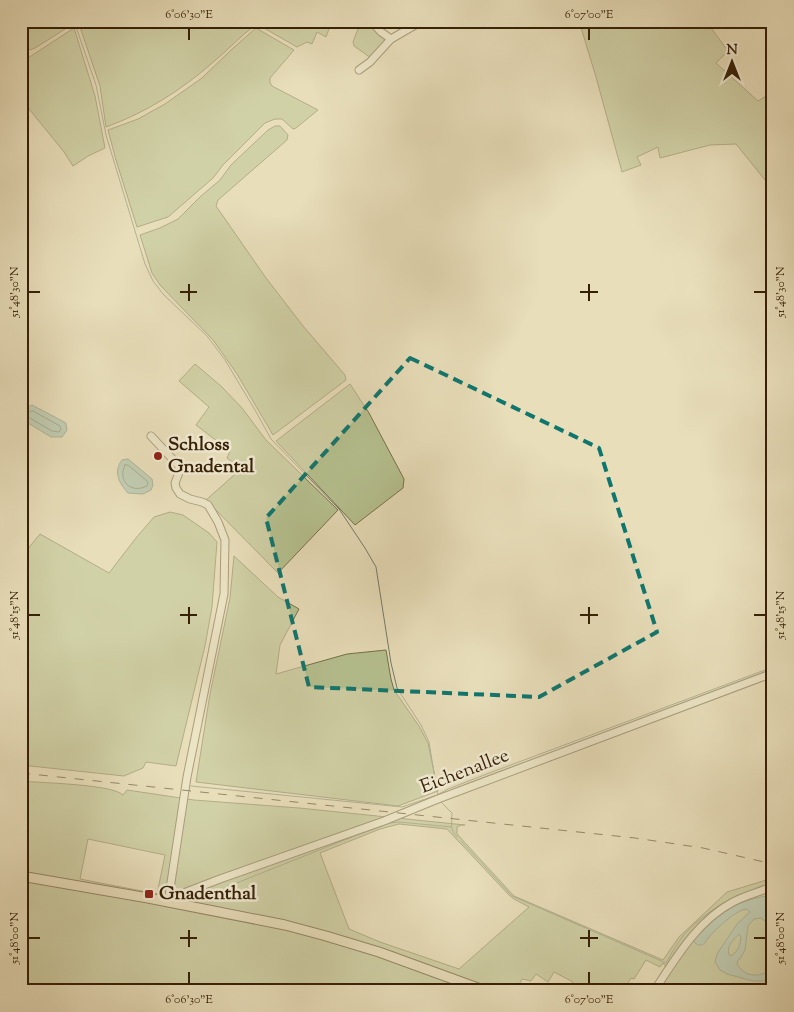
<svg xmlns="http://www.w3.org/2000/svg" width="794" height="1012" font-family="'Sorts Mill Goudy',serif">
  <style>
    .green { fill: #b6c190; stroke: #76704b; fill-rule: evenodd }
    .water { fill: #97bcaf; stroke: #707d6b; fill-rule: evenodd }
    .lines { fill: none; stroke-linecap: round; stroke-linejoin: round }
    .shore { stroke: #666e5a; stroke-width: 1 }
    .stream { stroke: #707d6b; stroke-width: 1 }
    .minor-casing { stroke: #624f33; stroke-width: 9 }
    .major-casing { stroke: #351f06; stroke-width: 11 }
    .minor { stroke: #f0ead2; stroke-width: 7 }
    .major { stroke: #e8deba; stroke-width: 9 }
    .rail { stroke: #351f06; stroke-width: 1; stroke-dasharray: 9 9; stroke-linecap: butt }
    .marked { fill: none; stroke: #0f766e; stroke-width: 4; stroke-dasharray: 10 6; stroke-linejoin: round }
    .ticks { fill: none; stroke: #351f06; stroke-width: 2 }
    .poi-dot { fill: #8f2418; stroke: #f0ead2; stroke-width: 2 }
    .labels { text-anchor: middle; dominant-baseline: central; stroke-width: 5; stroke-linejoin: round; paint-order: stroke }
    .poi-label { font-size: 19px; font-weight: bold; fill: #351f06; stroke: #f0ead2; text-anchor: start }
    .street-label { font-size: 19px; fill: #351f06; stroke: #f0ead2 }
    .neatline { fill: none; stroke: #351f06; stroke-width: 2 }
    .ticks-label { font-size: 12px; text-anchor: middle; fill: #351f06 }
  </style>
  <rect width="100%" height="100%" fill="#e8deba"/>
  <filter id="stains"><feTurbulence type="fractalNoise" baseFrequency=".004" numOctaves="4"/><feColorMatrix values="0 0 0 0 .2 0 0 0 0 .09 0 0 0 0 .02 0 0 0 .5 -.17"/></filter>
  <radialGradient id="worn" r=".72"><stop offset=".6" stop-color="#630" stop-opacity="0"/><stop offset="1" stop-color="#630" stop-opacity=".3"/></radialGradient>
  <path class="green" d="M21,21h51l1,3 -38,24 -5,2 -9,-9z
    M78,21h254l-6,16 -9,-5 -5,12 -5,-2 -10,5 -40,-23c-17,12 -30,27 -46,40 -31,27 -66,49 -105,63l-6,-41z
    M361,21h8l19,18 -17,19 -17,-12 -1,-4z
    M579,21h127l22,30 -12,12 42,38 15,-9v41l-6,6 6,5v28l-8,8 -29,-36 -26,1 -50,13 -2,-11 -21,10 4,8 -19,7 -26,-95z
    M74,28l21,68 10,52 -17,8 -15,10 -9,-14 -43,-53v-36l10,-7z
    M256,28l38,22 -24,28v5l2,3 46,24 -22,18 -3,1 -11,-10h-7l-10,4 -42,42 -10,13 -45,39 -31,10 -21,-67 -8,-30 30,-11 27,-15 37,-26 29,-28z
    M275,126h5l8,9 -1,5 -69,60 -2,6 50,72 37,48 42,49 1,5 -73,55 -36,-61 -24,-34 -53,-55 -8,-12 -12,-38 20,-7 18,-9 23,-23 19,-16 11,-15 37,-35z
    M195,364l26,22 21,22 24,32 72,70 -60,63 -72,-73 35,-31 -14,-11 3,-7 -34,-26 13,-18 -30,-26z
    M350,384l19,29 35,66 -1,9 -48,37 -31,-33 -48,-51z
    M170,512l13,3 26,18 8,9 -5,65 -7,39 -29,120 -30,-4 -3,6 -19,8 -103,-11v-208l19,-23 69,39 27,-35 18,-21z
    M234,556l44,41 21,12 -19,36 -4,29 71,-20 39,-4 5,29 3,11 25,36 9,17 10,48 -40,15 -202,-24 14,-88 20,-96z
    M21,781c19,2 91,3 102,14l4,-5 67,10 105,8 166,17h-4l-4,2v7l57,62 149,64 16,-23 48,-45 46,-14v113h-117l13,-21 -6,-7 -3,4 -14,-7 -12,19 -3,-1 -3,5 3,3 -2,4 -6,-3 -3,3 -7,-4 -3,5h-38l-3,-2 4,-7 -19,-10 -6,10 -12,-8 -5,7 -9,-2 -6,12h-18l-43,-16 -8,12 11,4h-437zM399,824l48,5 62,66 5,4 15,8 -70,62 -79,-27 -31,-13 -29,-76 60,-24zM88,839l77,16 -8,39 -77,-15z"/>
  <path class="water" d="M32,405l34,18 1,7 -5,7h-11l-28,-17 -1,-7 4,-5z
    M128,459l24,20 1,6 -2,5 -8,4 -15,-1c-9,-10 -15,-21 -6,-33z
    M773,894v33l-12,-9 -7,1 -6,7 -3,24 -5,9 -2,1 -1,4c8,14 24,14 36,4v9l-6,4h-14l-26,-7 -7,-4 -5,-8 2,-8 20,-30 13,-12 -3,-3c-10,0 -31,20 -38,28 -2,2 -4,8 -8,8 -3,1 -4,-1 -7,-3v-3c13,-14 33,-32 52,-38 8,-3 18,-4 27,-7zM739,934l2,3c-1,8 -3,16 -11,19 -5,-8 3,-16 9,-22z"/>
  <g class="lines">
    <path class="shore" d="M31,411h2l27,15 1,3 -2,3 -7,-1 -24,-14 -1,-3z
      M125,465h3l19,16 1,3 -1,2c-16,8 -30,-5 -22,-21z"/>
    <path class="stream" d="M74,21l22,64 10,50 39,129 8,17 10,13 44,42 18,24 30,50 16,29 68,70 26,39 11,19 15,96 6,25 24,37 8,17 9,55
      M191,786l211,21 35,-12 11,-6 44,-17 281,-105
      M440,801l12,12c0,11 -3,15 5,24
      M390,823l9,-1 52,5
      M461,841l51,55 154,67c5,-9 11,-19 17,-27 12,-15 40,-35 58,-42
      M224,888l133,-53 25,-9"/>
    <g class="minor-casing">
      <path id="minor" d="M371,21l10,11 10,7
        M359,70l11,-8 21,-23 31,-18
        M151,436l27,29 2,5 -5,13 1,5 4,6 10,5 12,3 6,3 10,17 7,18 -1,54 -37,183 -19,125
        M168,899l52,-20 164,-58 54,-22 335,-126
        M654,991c22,-33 43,-70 79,-89 13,-7 27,-10 40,-16"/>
    </g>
    <g class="major-casing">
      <path id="major" d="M21,876l127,22 137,27 41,11 53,16 107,39"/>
    </g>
    <use href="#minor" class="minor"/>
    <use href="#major" class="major"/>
    <path class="rail" d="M21,773l614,65 68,10 70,16"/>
  </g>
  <path d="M0 0H794V1012H0ZM410,358l189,90 58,184 -118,65 -230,-10 -43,-169z" fill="#e8deba" fill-opacity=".55" fill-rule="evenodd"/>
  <path class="marked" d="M410,358l189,90 58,184 -118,65 -230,-10 -43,-169z"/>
  <path class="ticks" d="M189,28v12M589,28v12M189,284v17M589,284v17M28,292h12M180,292h17M580,292h18M754,292h12M189,607v17M589,607v17M28,615h12M180,615h17M580,615h18M754,615h12M189,930v17M589,930v17M28,938h12M180,938h17M580,938h18M754,938h12M189,972v12M589,972v12"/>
  <g class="poi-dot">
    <circle cx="158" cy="456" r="5"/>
    <rect x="144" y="889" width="10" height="10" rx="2.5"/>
  </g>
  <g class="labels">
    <g class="poi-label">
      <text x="168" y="445">Schloss<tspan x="168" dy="22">Gnadental</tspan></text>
      <text x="159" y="894">Gnadenthal</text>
    </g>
    <g class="street-label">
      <text transform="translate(465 772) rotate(-21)">Eichenallee</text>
    </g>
  </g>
  <rect width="794" height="1012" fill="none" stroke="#e8deba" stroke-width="55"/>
  <g transform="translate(732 62)" stroke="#f0ead2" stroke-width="4" paint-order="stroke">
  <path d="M0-4L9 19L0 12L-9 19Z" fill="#351f06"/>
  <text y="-8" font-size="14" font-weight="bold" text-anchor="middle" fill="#351f06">N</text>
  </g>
  <rect x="28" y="28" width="738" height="956" class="neatline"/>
  <g class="ticks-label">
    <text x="189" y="18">6°06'30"E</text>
    <text x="589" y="18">6°07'00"E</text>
    <text transform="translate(14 292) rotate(-90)" y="4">51°48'30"N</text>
    <text transform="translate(780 292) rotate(-90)" y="4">51°48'30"N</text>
    <text transform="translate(14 615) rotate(-90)" y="4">51°48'15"N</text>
    <text transform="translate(780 615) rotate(-90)" y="4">51°48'15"N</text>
    <text transform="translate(14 938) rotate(-90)" y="4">51°48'00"N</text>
    <text transform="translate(780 938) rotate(-90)" y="4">51°48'00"N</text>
    <text x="189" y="1003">6°06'30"E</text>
    <text x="589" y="1003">6°07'00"E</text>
  </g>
  <rect width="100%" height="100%" filter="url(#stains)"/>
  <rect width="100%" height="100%" fill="url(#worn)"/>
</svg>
